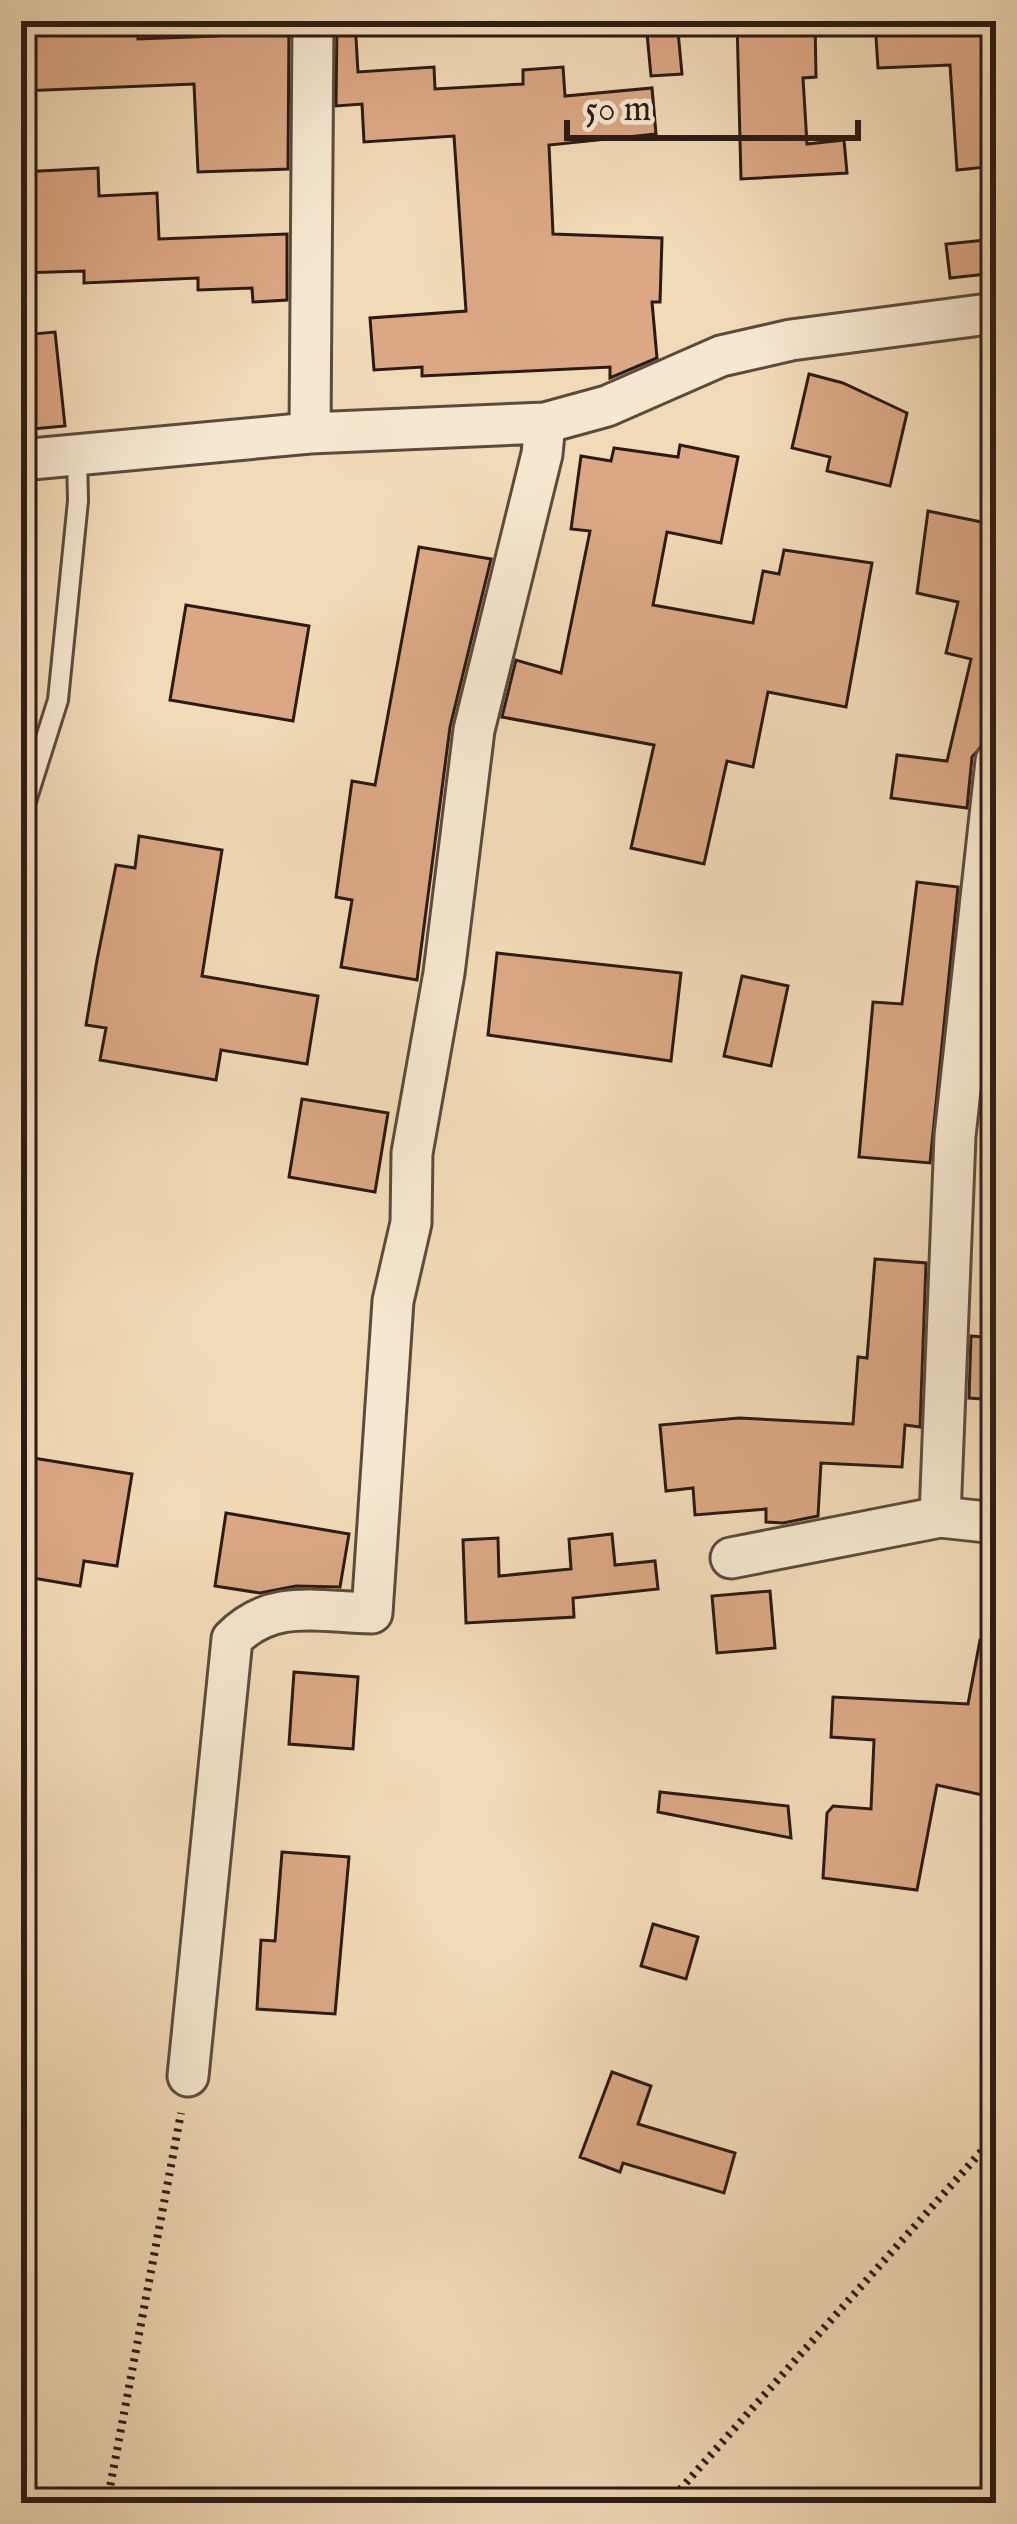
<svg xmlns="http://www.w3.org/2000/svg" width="1017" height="2524" font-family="'IM FELL English',serif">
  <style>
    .building { fill: #dba784; stroke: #2b1b14; stroke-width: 3 }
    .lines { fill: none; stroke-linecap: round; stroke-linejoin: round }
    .service-casing { stroke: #5c4b3d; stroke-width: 24 }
    .minor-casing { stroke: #5c4b3d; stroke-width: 45 }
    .path { stroke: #2b1b14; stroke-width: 8; stroke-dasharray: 3 6; stroke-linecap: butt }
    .service { stroke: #f6e7d0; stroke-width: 18 }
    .minor { stroke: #f6e7d0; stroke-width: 39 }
  </style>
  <rect width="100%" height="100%" fill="#f1dab7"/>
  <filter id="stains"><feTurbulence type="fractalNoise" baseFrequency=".00167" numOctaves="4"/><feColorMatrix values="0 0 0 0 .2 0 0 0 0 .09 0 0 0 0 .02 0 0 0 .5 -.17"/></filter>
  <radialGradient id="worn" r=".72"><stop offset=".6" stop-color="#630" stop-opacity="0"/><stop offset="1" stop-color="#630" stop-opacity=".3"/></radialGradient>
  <path class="building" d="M21,21h116l1,18 78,-3v-15h73l-1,148 -90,3 -4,-88 -173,7z
    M337,21h18l3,51 76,-5 1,22 88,-5v-14l40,-3 2,29 87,-8 4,46 -107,11 4,89 109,4 -2,64h-8l5,56 -47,20v-11l-188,9v-9l-48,3 -4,-52 96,-7 -12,-175 -90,6 -2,-38 -26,2z
    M677,21l5,53 -31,2 -5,-53z
    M737,21h78l1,56 -13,1 4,66 37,-4 3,33 -106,6z
    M875,21h113l8,145 -39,4 -7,-105 -72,3z
    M98,168l1,28 58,-3 2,46 128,-5v66l-34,2 -1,-14 -54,2v-12l-114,5v-12l-63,2v-101z
    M996,239v34l-46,5 -4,-34z
    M55,332l10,94 -44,4v-95z
    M809,374l34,9 64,30 -17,73 -63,-15 3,-14 -38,-9z
    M680,445l58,12 -17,86 -54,-11 -14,73 100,18 10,-52 16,3 5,-24 88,13 -26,144 -78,-15 -15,75 -26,-6 -23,103 -73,-16 23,-103 -152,-28 14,-57 45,13 29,-142 -19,-2 10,-73 30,5 3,-13 64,9z
    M928,511l68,14v182l-7,32 -17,18 -5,51 -76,-10 6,-43 50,6 24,-102 -25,-6 12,-51 -41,-9z
    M419,547l72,12 -41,168 -33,253 -76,-13 11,-67 -16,-3 16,-116 23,4z
    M186,605l123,21 -16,95 -123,-21z
    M139,836l83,14 -20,126 116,20 -11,68 -86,-14 -5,30 -116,-20 6,-32 -20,-3 11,-65 19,-95 19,3z
    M917,882l41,5 -28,276 -71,-6 14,-155 29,2z
    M497,953l184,20 -10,88 -183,-26z
    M742,976l46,10 -17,80 -47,-10z
    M302,1099l86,14 -13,79 -86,-15z
    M875,1259l51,4 -6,164 -15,-2 -3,42 -81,-4 -3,53 -35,7 -17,-1v-13l-71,6 -2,-27 -27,3 -6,-66 79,-7 114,6 5,-67 9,1z
    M971,1336l25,2v62l-27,-2z
    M21,1456l111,18 -15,92 -33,-5 -4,25 -59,-10z
    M226,1513l123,21 -9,53 -44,-1 -36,7 -45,-7z
    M612,1534l3,31 40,-4 3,28 -85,9 1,19 -108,6 -3,-83 35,-2 1,38 72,-7 -2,-30z
    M770,1591l5,57 -58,5 -5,-57z
    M980,1640l16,1v157l-59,-13 -20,105 -94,-12 4,-65 6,-7 38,3 3,-69 -43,-3 2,-40 135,7z
    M294,1672l64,5 -5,72 -64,-5z
    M660,1792l128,14 3,32 -133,-26z
    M282,1852l67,5 -14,157 -78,-5 4,-69 14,1z
    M653,1924l45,13 -12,42 -45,-13z
    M612,2072l39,14 -13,38 97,29 -11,40 -101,-30 -3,9 -40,-15z"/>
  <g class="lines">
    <g class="service-casing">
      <path id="service" d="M21,817l37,-117 20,-199 -1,-45"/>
    </g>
    <g class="minor-casing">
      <path id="minor" d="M310,433l3,-412
        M21,460l289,-27 235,-10 62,-17 114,-50 70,-16 205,-27
        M940,1517l15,-381 41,-375
        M731,1558l209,-41 56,6
        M188,2076l44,-437c40,-41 86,-27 140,-26l21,-312 18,-78 1,-70 32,-180 30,-243 68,-276 3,-31"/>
    </g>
    <path class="path" d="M107,2503l74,-390
      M668,2503l328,-368"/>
    <use href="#service" class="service"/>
    <use href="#minor" class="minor"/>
  </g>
  <rect width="1017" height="2524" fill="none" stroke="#f1dab7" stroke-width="72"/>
  <rect x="24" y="24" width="969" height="2476" fill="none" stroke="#2b1b14" stroke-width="6"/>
  <rect x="36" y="36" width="945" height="2452" fill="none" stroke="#2b1b14" stroke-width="3"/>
  <path d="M567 120v18h291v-18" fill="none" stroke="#2b1b14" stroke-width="6"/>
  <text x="585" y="120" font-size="36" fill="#2b1b14" stroke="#f6e7d0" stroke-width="9" paint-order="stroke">50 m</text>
  <rect width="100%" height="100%" filter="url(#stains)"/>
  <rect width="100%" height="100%" fill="url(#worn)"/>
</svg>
